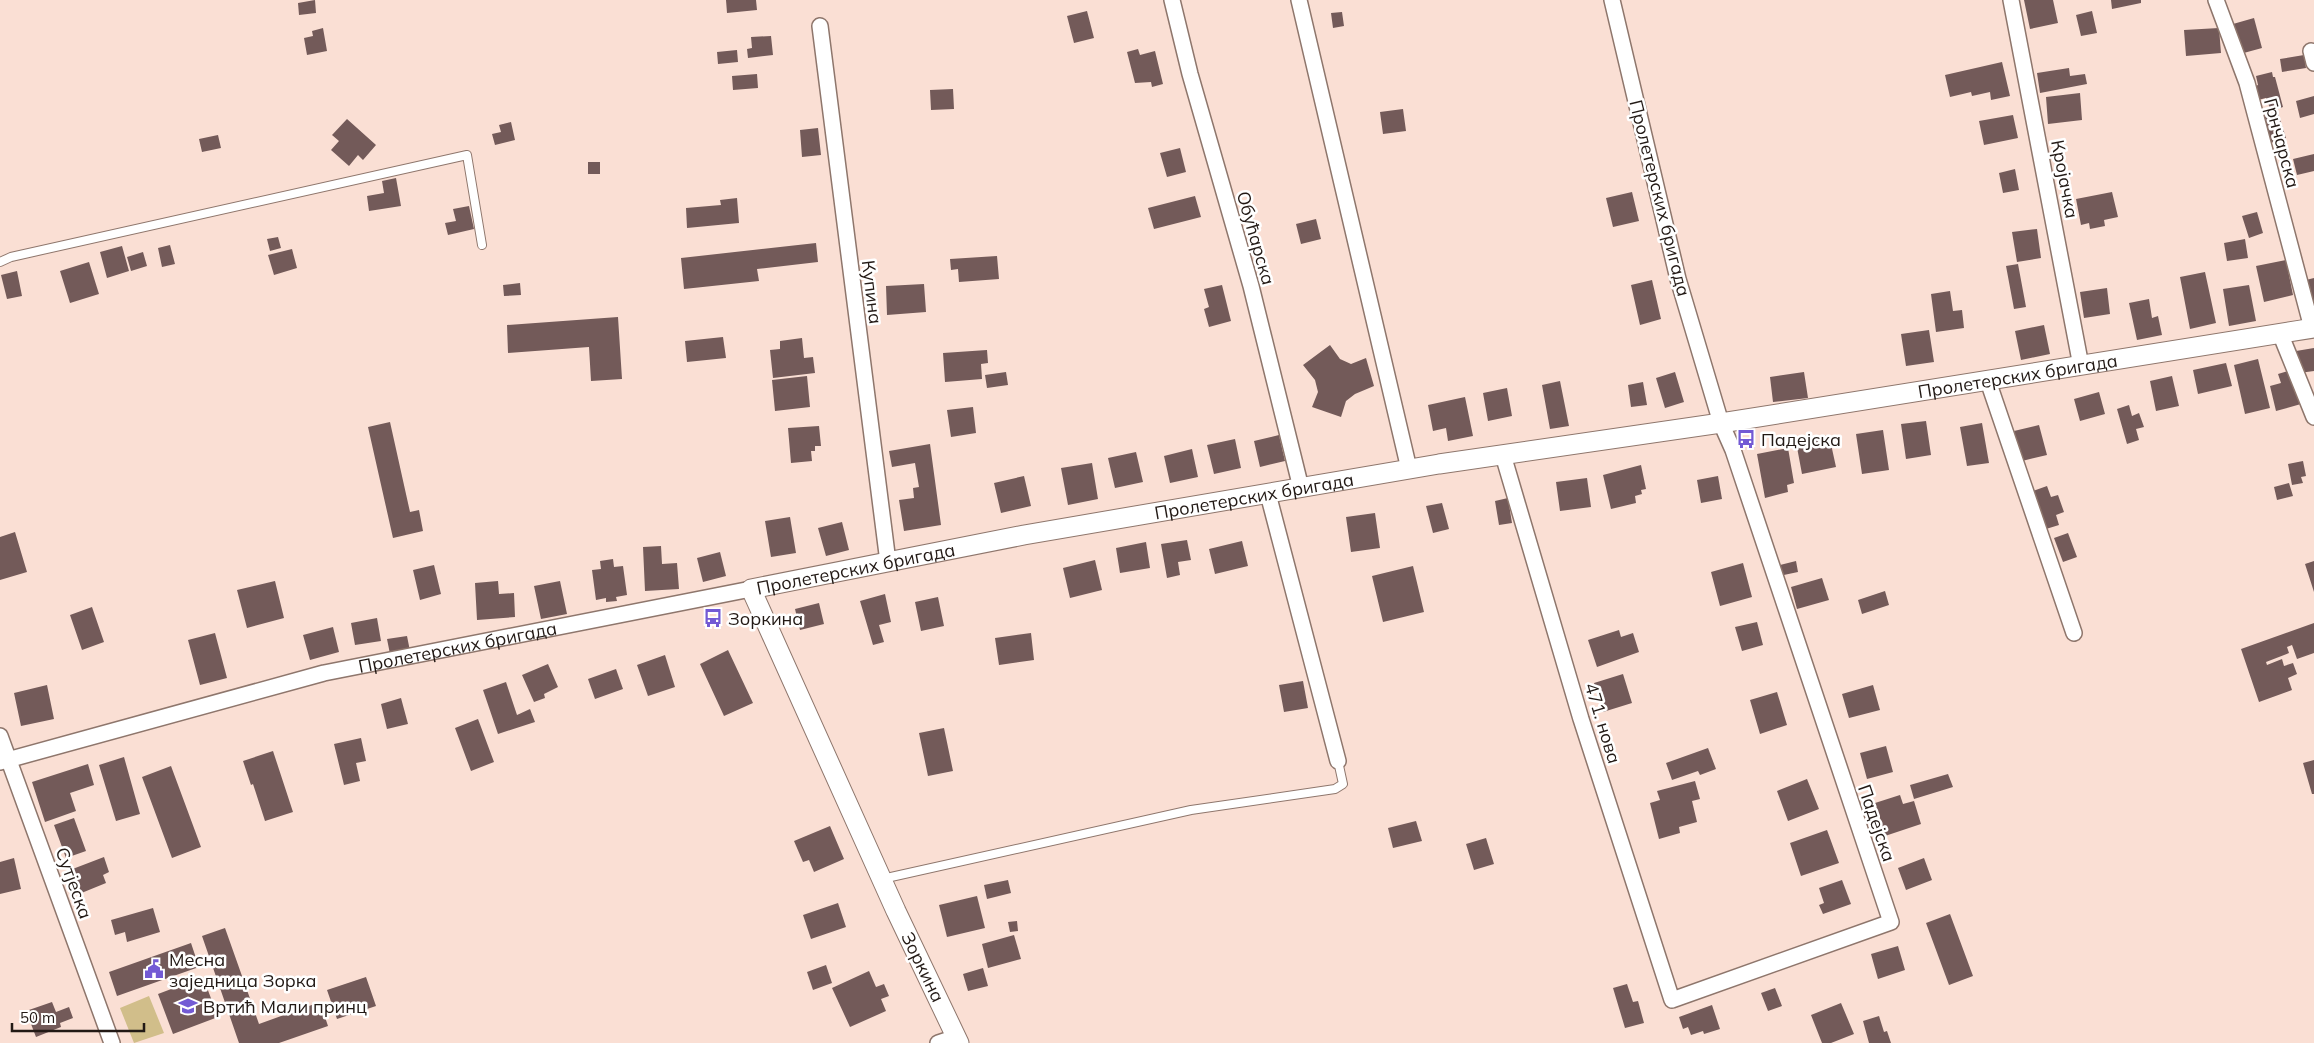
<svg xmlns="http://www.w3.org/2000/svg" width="2314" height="1043" font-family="Mulish,sans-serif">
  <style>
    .green { fill: #d1be8a }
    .building { fill: #735a59 }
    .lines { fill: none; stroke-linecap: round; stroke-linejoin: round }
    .service-casing { stroke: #8e766c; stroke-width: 10 }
    .minor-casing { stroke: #8e766c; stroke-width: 18 }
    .tertiary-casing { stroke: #8e766c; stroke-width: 21 }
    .service { stroke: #fff; stroke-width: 8 }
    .minor { stroke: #fff; stroke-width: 15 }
    .tertiary { stroke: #fff; stroke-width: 19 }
    .labels { text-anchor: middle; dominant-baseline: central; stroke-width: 5; stroke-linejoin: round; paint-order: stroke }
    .street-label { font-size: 18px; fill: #221915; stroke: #fff }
    .poi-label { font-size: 18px; fill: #221915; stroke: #fff; text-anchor: start }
  </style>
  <rect width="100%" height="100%" fill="#fadfd4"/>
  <path class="green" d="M149,996l15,37 -30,10 -14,-35z"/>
  <path class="building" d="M315,0l1,13 -17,2 -1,-12z
    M726,0h30l1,10 -30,3z
    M2024,0h29l5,23 -28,6z
    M2111,0h30v3l-29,6z
    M1087,11l7,27 -20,5 -7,-27z
    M2092,11l5,22 -16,3 -5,-21z
    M1342,12l2,14 -11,2 -2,-15z
    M2254,18l8,30 -22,6 -7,-30z
    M323,28l4,23 -20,4 -3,-17 9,-2 -1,-5z
    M2219,28l2,25 -35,3 -2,-26z
    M771,36l2,19 -25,3 -1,-9 5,-1 -1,-11z
    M1138,49l2,6 15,-4 8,33 -11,3 -1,-5 -16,1 -8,-31z
    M737,50l1,12 -20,2 -1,-12z
    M2304,55l2,13 -24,4 -2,-13z
    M2002,62l8,34 -19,4 -1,-8 -18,4 -1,-4 -21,5 -5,-22z
    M2069,68l1,8 15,-2 2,10 -47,9 -3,-20z
    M2272,72l1,5h2l8,30 -12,4 -5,-13 -12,3 -3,-13 7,-3 -2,-9z
    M757,74l1,14 -25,2 -1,-14z
    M953,89l1,20 -23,1 -1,-20z
    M2080,93l2,27 -34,4 -2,-27z
    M2314,96v18l-14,4 -4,-17z
    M1403,109l3,22 -23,3 -3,-22z
    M2278,113l8,25 -18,6 -8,-26z
    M2013,115l5,23 -34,7 -5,-24z
    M347,119l29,26 -13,15 -5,-5 -9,11 -18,-16 8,-9 -7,-6z
    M511,122l4,18 -20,5 -3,-11 9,-2 -2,-7z
    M818,128l3,27 -19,2 -2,-27z
    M218,135l3,13 -19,4 -3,-13z
    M1180,148l6,24 -19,5 -7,-24z
    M2314,154v17l-17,4 -4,-16z
    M588,162h12v12h-12z
    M2015,169l4,21 -16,3 -4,-20z
    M396,178l5,28 -32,5 -2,-15 17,-3 -2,-12z
    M1632,192l7,29 -26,6 -7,-29z
    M2112,192l6,25 -14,3 1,6 -15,3 -1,-6 -8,2 -5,-26z
    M1195,196l6,21 -47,12 -6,-21z
    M737,198l2,25 -52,5 -1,-20 35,-3 -1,-5z
    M469,206l5,23 -26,6 -3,-12 11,-2 -3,-12z
    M2257,212l6,21 -14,5 -7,-22z
    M1316,219l5,20 -20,5 -5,-20z
    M2037,229l4,29 -24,4 -5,-30z
    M278,237l3,11 -11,3 -3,-12z
    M2245,239l3,19 -21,3 -3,-18z
    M816,243l2,19 -61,7 2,12 -75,8 -3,-31z
    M170,245l5,19 -13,3 -4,-19z
    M122,246l7,25 -22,7 -7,-26z
    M292,249l5,19 -23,7 -6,-20z
    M143,252l4,14 -16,5 -4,-14z
    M997,256l2,23 -40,3 -1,-13 -7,1 -1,-11z
    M2286,260l7,35 -29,7 -8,-36z
    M89,262l10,32 -29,9 -10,-32z
    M2018,264l8,43 -12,2 -8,-43z
    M17,271l5,25 -15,3 -6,-24z
    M2205,272l11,51 -26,6 -10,-52z
    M2314,278v37l-8,-35z
    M1652,280l9,39 -21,6 -9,-40z
    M520,283l1,12 -17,1 -1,-11z
    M924,284l2,28 -39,3 -1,-29z
    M1222,285l9,36 -22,6 -5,-18 5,-2 -5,-18z
    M2249,285l7,36 -27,5 -6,-37z
    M2107,288l3,26 -26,4 -4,-26z
    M1950,291l3,20 9,-1 2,18 -28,4 -5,-38z
    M2149,299l3,19 6,-2 4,19 -25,5 -8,-37z
    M618,317l4,62 -31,2 -2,-34 -81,6 -1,-28z
    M2044,325l6,29 -29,6 -6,-29z
    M1929,330l5,32 -28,4 -5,-32z
    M723,337l3,21 -39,4 -2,-21z
    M802,338l2,20 9,-1 2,16 -42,5 -3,-28 10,-1v-8z
    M1330,345l10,14 11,5 15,-6 8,28 -19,8 -9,7 -5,16 -29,-10 6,-15 -3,-12 -12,-15z
    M2314,348v23l-15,2 -3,-22z
    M987,350l1,13 -7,1 1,15 -37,3 -2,-29z
    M2258,359l12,49 -25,6 -11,-49z
    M2226,363l6,23 -34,8 -5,-24z
    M2291,370l10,34 -25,7 -6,-25 11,-3 -3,-9z
    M1006,372l2,13 -21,3 -2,-13z
    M1675,372l9,30 -19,6 -9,-30z
    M1804,372l4,26 -35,4 -3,-25z
    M807,376l3,31 -35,4 -3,-31z
    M2172,376l7,30 -23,5 -6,-30z
    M1560,381l9,45 -19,3 -8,-44z
    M1643,382l4,23 -16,2 -3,-22z
    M1507,388l5,28 -24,5 -5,-28z
    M2099,392l6,22 -25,7 -6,-22z
    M1465,397l8,39 -25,5 -2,-13 -13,3 -5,-26z
    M2129,405l3,11 7,-3 5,14 -8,2 3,11 -12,4 -10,-35z
    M973,407l3,26 -25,4 -4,-27z
    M1926,421l5,34 -25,4 -5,-35z
    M390,422l20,90 9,-2 4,21 -30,7 -25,-111z
    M1982,423l7,40 -22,3 -7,-39z
    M2039,425l8,30 -25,6 -8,-30z
    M819,426l2,20h-6v5h-4l1,10 -21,2 -3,-35z
    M1883,430l6,40 -27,4 -6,-40z
    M1279,435l6,26 -25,6 -6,-26z
    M1829,435l7,32 -34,7 -6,-32z
    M1235,439l6,29 -27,6 -7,-29z
    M930,444l11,81 -37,6 -5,-31 15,-2 -1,-10 6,-1 -4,-24 -23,4 -3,-16z
    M1788,448l6,35 -7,2 1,7 -23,6 -8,-44z
    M1192,449l6,28 -28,6 -6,-27z
    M1136,452l7,30 -28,6 -7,-30z
    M2303,461l3,15 -5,1 2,6 -11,2 -4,-21z
    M1092,463l6,36 -30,6 -7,-37z
    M1641,465l5,24 -5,1 1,4 -7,2 1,7 -25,6 -8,-34z
    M1024,476l7,30 -30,7 -7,-30z
    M1718,476l4,23 -21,4 -4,-23z
    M1587,478l4,29 -31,4 -4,-29z
    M2289,483l4,13 -16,4 -3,-13z
    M2047,486l4,11 7,-2 6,17 -8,3 3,10 -13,4 -13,-38z
    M1508,498l4,25 -13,2 -4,-24z
    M1442,503l7,26 -16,4 -7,-27z
    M1375,513l5,35 -29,4 -5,-35z
    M790,517l6,36 -25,4 -6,-36z
    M842,522l7,28 -23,6 -8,-28z
    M15,532l12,40 -27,8v-43z
    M2068,533l9,24 -14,5 -9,-24z
    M1187,540l4,20 -13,2 2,13 -13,3 -6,-34z
    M1242,541l6,25 -33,8 -6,-25z
    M1146,542l4,26 -30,5 -4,-25z
    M661,546l1,18 15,-1 2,26 -34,2 -2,-44z
    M720,552l6,24 -23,6 -6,-24z
    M613,559l1,8 9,-1 4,29 -11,2 1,4 -11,1v-4l-10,2 -4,-30 9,-1 -1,-8z
    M1095,560l7,30 -32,8 -7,-30z
    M1796,561l2,11 -19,4 -3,-10z
    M2314,561v31l-9,-28z
    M1743,563l9,34 -32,9 -9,-34z
    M434,565l7,29 -21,6 -7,-30z
    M1413,566l11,46 -41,10 -11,-46z
    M1822,578l7,22 -32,9 -6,-22z
    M275,581l9,37 -37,10 -10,-38z
    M498,581l1,13 15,-1 1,24 -38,3 -2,-37z
    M560,581l7,33 -26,5 -7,-33z
    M1885,591l4,14 -27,9 -4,-14z
    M885,594l6,28 -12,3 5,17 -11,3 -13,-44z
    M938,597l6,29 -23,5 -6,-29z
    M819,603l5,21 -24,6 -5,-21z
    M92,607l12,35 -22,8 -12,-35z
    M377,618l4,23 -26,4 -4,-22z
    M1757,622l6,23 -21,6 -7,-24z
    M2314,623v30l-17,6 -5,-14 -5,2 2,6 -23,9 1,3 15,-6 2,7 9,-3 4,11 -9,4 4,12 -33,12 -18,-53z
    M333,627l6,25 -29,8 -7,-25z
    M1619,630l2,7 12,-4 6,19 -42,15 -9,-27z
    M215,633l12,45 -27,7 -12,-45z
    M1031,633l3,27 -35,5 -4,-27z
    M407,636l3,15 -20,3 -3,-15z
    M728,650l25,53 -29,13 -24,-52z
    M665,655l10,32 -27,9 -11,-31z
    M548,664l10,23 -14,7 1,4 -11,4 -12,-27z
    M616,669l7,20 -28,10 -7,-20z
    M1623,674l9,29 -29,9 -9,-29z
    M1303,681l5,27 -24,4 -5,-27z
    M506,682l11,33 13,-6 5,13 -37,12 -15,-44z
    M47,685l7,34 -33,7 -7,-33z
    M1873,685l7,25 -31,8 -7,-24z
    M1777,692l10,33 -27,9 -10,-34z
    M401,698l7,26 -21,5 -6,-25z
    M478,719l16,43 -23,9 -16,-43z
    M944,728l9,43 -25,5 -9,-43z
    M361,738l5,23 -10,2 4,18 -16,4 -10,-41z
    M1886,746l7,26 -26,7 -7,-26z
    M1708,748l8,21 -16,6 -2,-4 -26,9 -6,-17z
    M273,751l20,61 -28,9 -12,-37 -2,1 -8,-24z
    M124,757l16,57 -24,7 -17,-56z
    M2314,760v34h-2l-9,-31z
    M88,764l6,21 -24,8 6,18 -31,11 -13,-40z
    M171,766l30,81 -29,11 -30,-81z
    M1948,774l5,13 -39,12 -4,-14z
    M1807,779l12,30 -31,12 -11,-30z
    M1695,781l5,18 -8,2 5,21 -18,5 1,6 -21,6 -9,-36 10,-3 -3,-9z
    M1900,795l3,9 11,-3 7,23 -42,14 -3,-11 6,-3 -7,-21z
    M74,818l12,33 -20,7 -12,-33z
    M1416,821l6,20 -29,7 -5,-20z
    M830,826l14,33 -30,13 -5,-12 -6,2 -9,-21z
    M1827,830l12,33 -38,13 -11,-33z
    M1486,838l8,26 -20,6 -8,-26z
    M104,857l5,15 -6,3 3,8 -27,11 -9,-24z
    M14,858l7,31 -21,5v-32z
    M1924,858l8,22 -26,10 -8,-22z
    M1008,880l3,13 -24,6 -3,-14z
    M1842,880l9,24 -28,10 -4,-9 5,-2 -5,-15z
    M977,896l8,32 -38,9 -8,-32z
    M838,903l8,24 -35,12 -8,-24z
    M153,908l7,24 -33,10 -2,-10 -10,3 -4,-15z
    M1950,914l23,62 -24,9 -23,-62z
    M1017,921l1,10 -8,1 -2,-10z
    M225,928l34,96 61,-22 8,24 -49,17h-40l-37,-107z
    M1014,935l7,24 -33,9 -6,-24z
    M191,943l8,24 -82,29 -8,-24z
    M1898,946l7,24 -27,9 -7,-25z
    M826,965l6,18 -19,7 -6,-18z
    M983,968l5,18 -20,5 -5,-17z
    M869,971l7,16 8,-3 5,12 -8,3 5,12 -36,16 -18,-39z
    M203,977l15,40 -45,17 -15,-40z
    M366,977l10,29 -39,13 -10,-29z
    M1627,984l6,18 5,-1 6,22 -19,5 -12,-40z
    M1775,988l7,18 -14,5 -7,-18z
    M52,1002l4,10 13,-5 4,11 -13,5 1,4 -25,10 -10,-26z
    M1841,1003l13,31 -23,9h-9l-11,-28z
    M1712,1005l8,24 -16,5 -1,-3 -12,4 -3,-8 -5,2 -4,-12z
    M1879,1016l5,16 3,-1 4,12h-22l-6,-22z"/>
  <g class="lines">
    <g class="service-casing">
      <path id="service" d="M0,262l11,-5 456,-102 15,90
        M882,879l309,-69 144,-21 8,-5 -5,-23"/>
    </g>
    <g class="minor-casing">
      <g id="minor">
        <path d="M1172,0l18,74 61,212 50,202"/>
        <path d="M1299,0l110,469"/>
        <path d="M2011,0l70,366"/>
        <path d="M2216,0l31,83 65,245"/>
        <path d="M820,26l68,536"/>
        <path d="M2311,51l3,12"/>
        <path d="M2280,333l34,84"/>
        <path d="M1988,381l86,252"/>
        <path d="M1503,455l78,264 91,281 219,-78 -158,-472 -12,-27 -43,-144 -66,-279"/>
        <path d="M1268,494l70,267"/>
        <path d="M0,736l112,307"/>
        <path id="s1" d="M0,762l324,-89 427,-84"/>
        <path d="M938,1043l18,-6"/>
      </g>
    </g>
    <g class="tertiary-casing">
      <g id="tertiary">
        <path id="s2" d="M959,1043l-63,-132 -145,-322 273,-54 415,-71 282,-41 593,-95"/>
      </g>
    </g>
    <use href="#service" class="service"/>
    <use href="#minor" class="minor"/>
    <use href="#tertiary" class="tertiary"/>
  </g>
  <defs>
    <g id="bus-bare" transform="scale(1.5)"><path d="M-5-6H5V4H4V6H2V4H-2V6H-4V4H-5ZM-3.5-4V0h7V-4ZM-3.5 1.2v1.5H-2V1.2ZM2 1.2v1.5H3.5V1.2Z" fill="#735ad4" stroke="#fff" stroke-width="2.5" paint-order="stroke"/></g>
    <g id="civic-bare" transform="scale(1.5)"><path d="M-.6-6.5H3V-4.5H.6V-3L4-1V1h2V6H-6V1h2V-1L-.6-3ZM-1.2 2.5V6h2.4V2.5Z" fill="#735ad4" stroke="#fff" stroke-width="2.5" paint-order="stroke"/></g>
    <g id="school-bare" transform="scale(1.5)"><path d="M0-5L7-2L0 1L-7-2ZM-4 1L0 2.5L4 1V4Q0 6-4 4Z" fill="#735ad4" stroke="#fff" stroke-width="2.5" paint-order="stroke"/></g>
  </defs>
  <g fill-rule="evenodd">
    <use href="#bus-bare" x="1746" y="439"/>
    <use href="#bus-bare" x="713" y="618"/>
    <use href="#civic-bare" x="154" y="969"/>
    <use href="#school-bare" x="188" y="1006"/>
  </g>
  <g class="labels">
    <g class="street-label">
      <text transform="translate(2282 143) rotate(75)">Грнчарска</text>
      <text transform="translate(2065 179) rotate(79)">Кројачка</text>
      <text transform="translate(1660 198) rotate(76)">Пролетерских бригада</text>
      <text transform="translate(1256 238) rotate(74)">Обућарска</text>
      <text transform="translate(872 292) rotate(83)">Купина</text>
      <text stroke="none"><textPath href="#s2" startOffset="1784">Пролетерских бригада</textPath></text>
      <text stroke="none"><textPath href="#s2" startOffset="1011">Пролетерских бригада</textPath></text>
      <text stroke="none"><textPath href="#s2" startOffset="606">Пролетерских бригада</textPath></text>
      <text stroke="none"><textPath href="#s1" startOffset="472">Пролетерских бригада</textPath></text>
      <text transform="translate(1603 723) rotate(73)">471. нова</text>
      <text transform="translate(1877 823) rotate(71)">Падејска</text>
      <text transform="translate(74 883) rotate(70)">Сутјеска</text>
      <text transform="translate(923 967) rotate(64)">Зоркина</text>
    </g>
    <g class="poi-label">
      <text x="1761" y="439">Падејска</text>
      <text x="728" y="618">Зоркина</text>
      <text x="169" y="959">Месна<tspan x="169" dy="21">заједница Зорка</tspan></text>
      <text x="203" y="1006">Вртић Мали принц</text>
    </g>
  </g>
  <path d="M12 1023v8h132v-8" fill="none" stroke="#221915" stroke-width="2.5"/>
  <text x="20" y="1023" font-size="15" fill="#221915" stroke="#ffffff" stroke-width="4" paint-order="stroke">50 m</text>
</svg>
